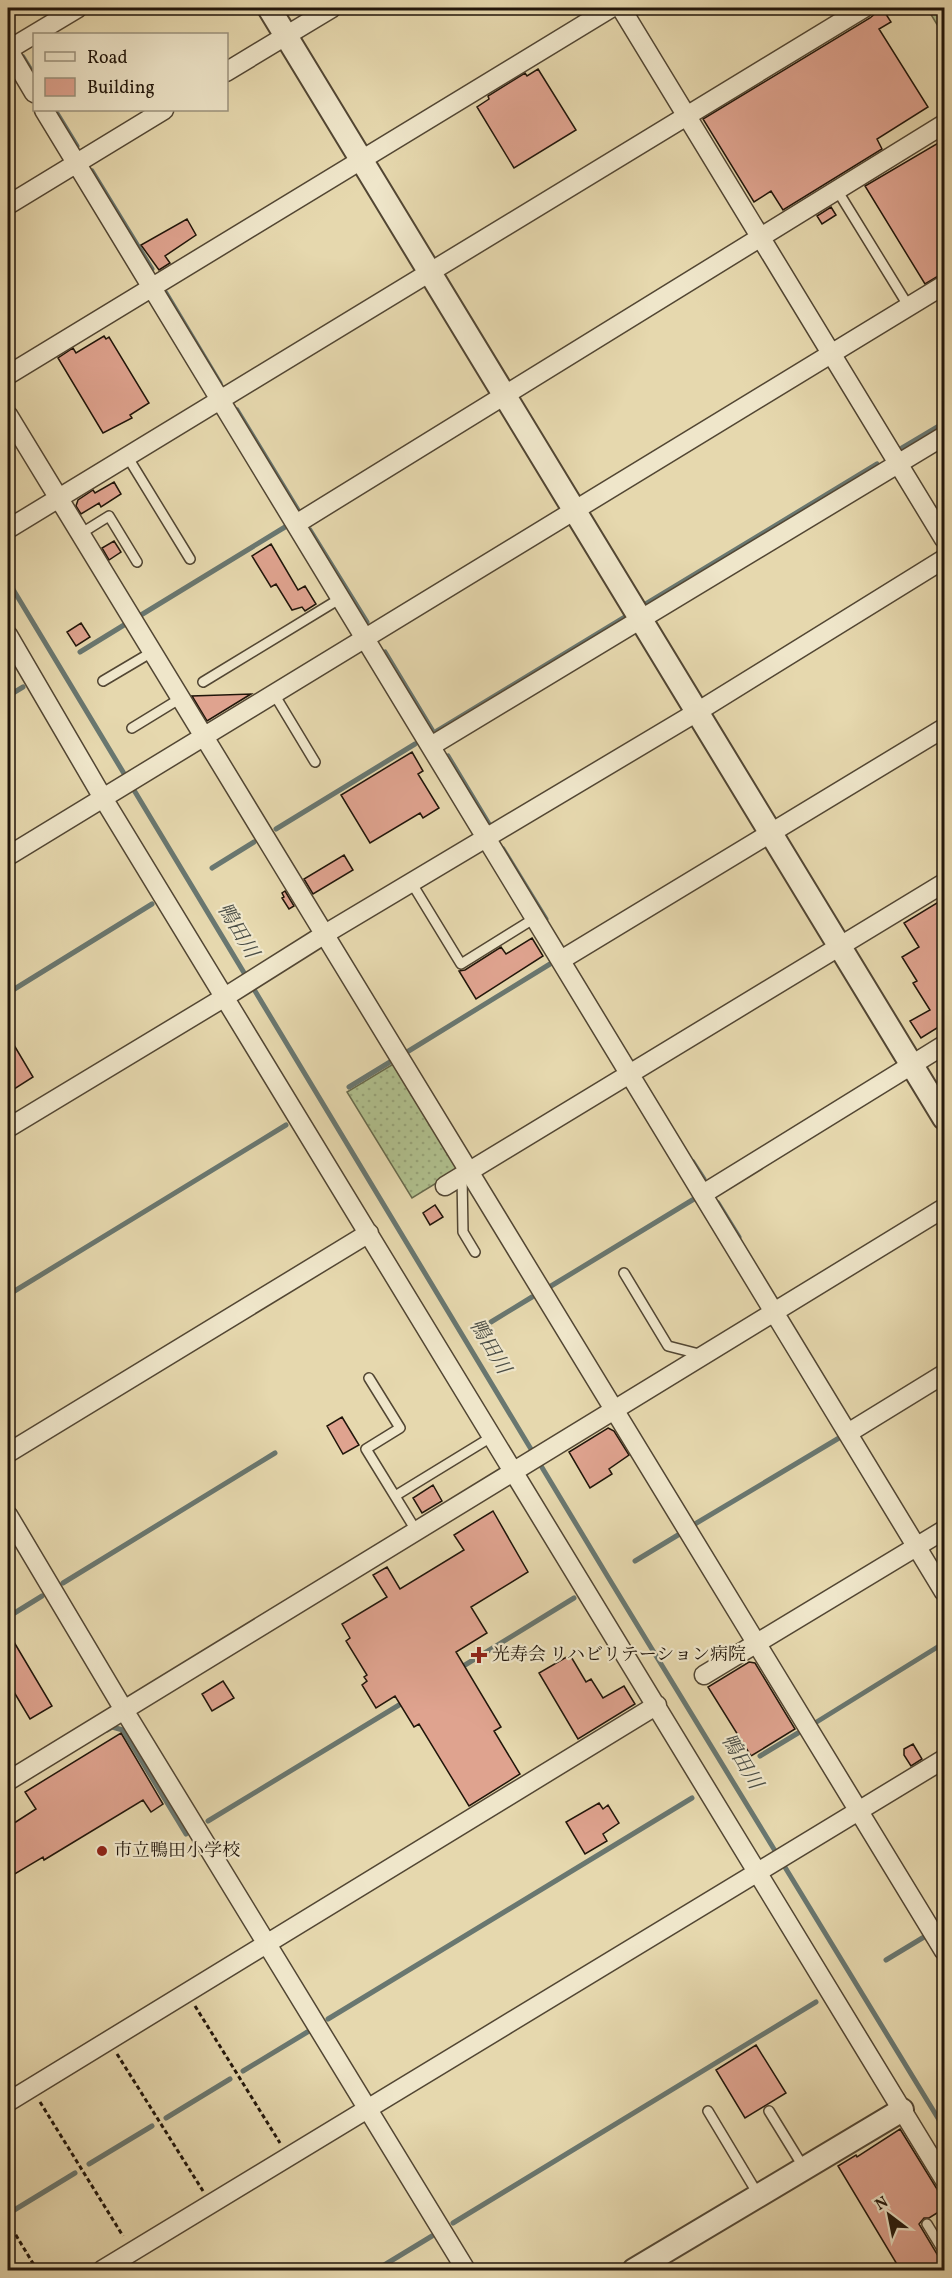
<svg xmlns="http://www.w3.org/2000/svg" width="952" height="2278" font-family="Vollkorn,'Noto Serif JP',serif">
  <style>
    .grass { fill: url(#grass-dots); stroke: #686a4c; stroke-width: 1.5 }
    .lines { fill: none; stroke-linecap: round; stroke-linejoin: round }
    .stream { stroke: #697770; stroke-width: 5 }
    .building { fill: #dfa38f; stroke: #20150a; stroke-width: 1.5 }
    .service-casing { stroke: #524633; stroke-width: 12 }
    .minor-casing { stroke: #524633; stroke-width: 21 }
    .tertiary-casing { stroke: #524633; stroke-width: 26 }
    .path { stroke: #20150a; stroke-width: 3; stroke-dasharray: 4.5 3; stroke-linecap: butt }
    .service { stroke: #efe6ca; stroke-width: 9 }
    .minor { stroke: #efe6ca; stroke-width: 18 }
    .tertiary { stroke: #efe6ca; stroke-width: 22 }
    .poi-dot { fill: #8f2418; stroke: #efe6ca; stroke-width: 2 }
    .labels { text-anchor: middle; dominant-baseline: central; stroke-width: 4.5; stroke-linejoin: round; paint-order: stroke }
    .poi-label { font-size: 18px; fill: #20150a; stroke: #efe6ca; text-anchor: start }
    .water-label { font-size: 20px; font-style: italic; fill: #4b4e46; stroke: #efe6ca }
  </style>
  <defs>
    <pattern id="grass-dots" width="8" height="8" patternUnits="userSpaceOnUse" patternTransform="scale(1.5)"><rect width="8" height="8" fill="#b0c08e"/><path d="M2 2h.1M6 6h.1" fill="none" stroke="#97a479" stroke-width="1.8" stroke-linecap="round"/></pattern>
  </defs>
  <rect width="100%" height="100%" fill="#e6d8ae"/>
  <filter id="stains"><feTurbulence type="fractalNoise" baseFrequency=".00333" numOctaves="4"/><feColorMatrix values="0 0 0 0 .2 0 0 0 0 .09 0 0 0 0 .02 0 0 0 .5 -.17"/></filter>
  <radialGradient id="worn" r=".72"><stop offset=".6" stop-color="#630" stop-opacity="0"/><stop offset="1" stop-color="#630" stop-opacity=".3"/></radialGradient>
  <path class="grass" d="M927,8h17v28z
    M395,1063l62,102 -1,6 -44,27 -65,-106z"/>
  <g class="lines">
    <path class="stream" d="M23,57l11,18
      M55,110l22,36
      M92,171l60,98
      M166,293l54,90
      M237,410l61,100
      M902,448l42,-25
      M310,530l57,92
      M8,581l600,996 336,551
      M641,601l3,4 233,-141
      M141,615l144,-88
      M80,652l44,-27
      M385,652l49,81
      M8,696l15,-9
      M437,731l188,-114
      M448,756l41,68
      M276,829l139,-85
      M503,849l43,70
      M212,868l42,-26
      M8,993l144,-89
      M407,1052l143,-88
      M349,1087l41,-25
      M693,1162l11,17
      M718,1203l21,34
      M551,1286l143,-87
      M8,1295l278,-170
      M491,1322l41,-25
      M695,1524l144,-86
      M635,1561l43,-26
      M63,1583l212,-130
      M8,1617l34,-21
      M465,1665l109,-67
      M815,1723l129,-80
      M107,1730l5,-3 11,3 63,104
      M760,1756l38,-23
      M208,1821l196,-119
      M886,1960l38,-23
      M328,2019l364,-221
      M243,2071l66,-40
      M166,2118l64,-39
      M89,2164l63,-38
      M11,2212l64,-39
      M453,2223l363,-221
      M376,2270l56,-34"/>
  </g>
  <path class="building" d="M882,8l9,14 -12,7 49,78 -51,32 5,10 -99,61 -12,-19 -17,11 -51,-83 167,-101z
    M538,69l38,61 -62,38 -37,-61 12,-8 -1,-3 37,-23 2,3z
    M945,139v133l-20,12 -60,-98z
    M831,207l5,8 -14,9 -5,-8z
    M187,219l9,16 -31,21 5,7 -11,7 -18,-25z
    M104,336l2,3 3,-2 40,66 -19,12 2,3 -29,15 -45,-75 15,-10 3,5z
    M114,482l7,12 -20,13 -2,-4 -18,11 -5,-8 2,-6 15,-10 2,3z
    M114,541l7,11 -12,8 -7,-12z
    M271,544l27,46 7,-4 11,18 -11,7 -3,-4 -10,3 -16,-26 -5,3 -19,-31z
    M81,623l9,14 -14,9 -9,-14z
    M251,694l-44,27 -15,-25z
    M412,752l11,19 -5,3 21,34 -16,10 -3,-5 -50,30 -29,-48z
    M344,855l9,15 -40,24 -9,-15z
    M285,891l9,15 -5,3 -7,-11 2,-1 -2,-4z
    M945,898v135l-5,-7 -19,12 -11,-17 20,-11 -17,-27 4,-2 -15,-24 17,-10 -15,-24z
    M532,938l11,18 -67,43 -17,-28 6,-1 36,-23 5,7z
    M8,1035l25,42 -25,16z
    M435,1205l8,12 -13,8 -7,-12z
    M342,1417l17,28 -16,9 -16,-28z
    M608,1428l6,3 15,24 -20,14 3,5 -22,14 -21,-36z
    M433,1485l9,16 -20,12 -9,-15z
    M493,1511l35,61 -57,35 16,26 -31,19 45,75 -7,4 26,43 -51,32 -50,-82 -5,3 -19,-31 -19,12 -14,-23 5,-4 -3,-4 3,-2 -21,-34 4,-3 -8,-14 45,-27 -14,-22 14,-8 13,22 64,-39 -10,-15z
    M8,1632l44,74 -22,13 -22,-37z
    M570,1655l16,27 5,-3 12,19 21,-12 11,18 -57,35 -39,-66z
    M749,1662l6,1 40,66 -44,27 -43,-69z
    M223,1681l11,17 -22,13 -10,-17z
    M121,1733l42,71 -12,8 -8,-12 -99,60 -1,-3 -35,21v-51l28,-18 -11,-17z
    M913,1744l9,15 -11,7 -7,-11v-6z
    M599,1803l4,6 5,-4 11,18 -16,11 4,7 -22,13 -19,-32z
    M756,2045l30,48 -41,25 -29,-48z
    M900,2129l45,73v6l-16,10h-5l-5,6 21,35 3,12h-42l-63,-105 18,-11 1,2z"/>
  <g class="lines">
    <g class="service-casing">
      <path id="service" d="M837,190l72,117
        M127,456l63,103
        M80,534l29,-18 28,46
        M103,681l49,-29
        M203,682l138,-84
        M274,694l41,68
        M132,728l49,-30
        M411,882l50,82 74,-46
        M462,1176l1,56 12,20
        M624,1273l44,73 35,9
        M369,1378l31,50 -34,21 51,83
        M395,1496l98,-60
        M708,2111l51,85
        M769,2111l35,57
        M927,2224l17,28"/>
    </g>
    <g class="minor-casing">
      <path id="minor" d="M621,8l323,531
        M8,49l26,44
        M8,50l70,-42
        M226,72l106,-64
        M44,110l900,1482
        M8,205l156,-95
        M8,375l603,-367
        M8,415l936,1536
        M296,524l648,-400
        M8,529l856,-521
        M8,635l95,163 841,1381
        M431,746l513,-310
        M8,856l936,-571
        M561,960l383,-232
        M8,1128l217,-131 100,-63 372,-222 247,-153
        M445,1186l499,-303
        M703,1194l241,-149
        M848,1433l96,-59
        M8,1453l361,-220
        M8,1515l116,195 342,560
        M704,1675l240,-145
        M8,1781l936,-573
        M8,2102l649,-397
        M102,2270l842,-511"/>
    </g>
    <g class="tertiary-casing">
      <path id="tertiary" d="M269,8l675,1110
        M634,2270l268,-160"/>
    </g>
    <path class="path" d="M195,2006l85,137
      M117,2054l86,137
      M40,2102l83,134
      M8,2222l29,48"/>
    <use href="#service" class="service"/>
    <use href="#minor" class="minor"/>
    <use href="#tertiary" class="tertiary"/>
  </g>
  <g class="poi-dot">
    <path d="M476 1646h6v6h6v6h-6v6h-6v-6h-6v-6h6z"/>
    <circle cx="102" cy="1851" r="6"/>
  </g>
  <g class="labels">
    <g class="poi-label">
      <text x="492" y="1655">光寿会 リハビリテーション病院</text>
      <text x="114" y="1851">市立鴨田小学校</text>
    </g>
    <g class="water-label">
      <text transform="translate(237 931) rotate(59)">鴨田川</text>
      <text transform="translate(489 1347) rotate(59)">鴨田川</text>
      <text transform="translate(741 1762) rotate(59)">鴨田川</text>
    </g>
  </g>
  <rect width="952" height="2278" fill="none" stroke="#e6d8ae" stroke-width="30"/>
  <rect x="9" y="9" width="934" height="2260" fill="none" stroke="#20150a" stroke-width="3"/>
  <rect x="15" y="15" width="922" height="2248" fill="none" stroke="#20150a" stroke-width="1.5"/>
  <rect x="33" y="33" width="195" height="78" fill="#efe6ca" stroke="#9c927d" stroke-width="1.5"/>
  <rect x="45" y="52" width="30" height="9" fill="#efe6ca" stroke="#9c927d" stroke-width="1.5"/>
  <text x="87" y="63" font-size="18" fill="#20150a">Road</text>
  <rect x="45" y="78" width="30" height="18" fill="#dfa38f" stroke="#9c927d" stroke-width="1.5"/>
  <text x="87" y="93" font-size="18" fill="#20150a">Building</text>
  <g transform="translate(889 2215) rotate(328)" stroke="#efe6ca" stroke-width="4.5" paint-order="stroke">
  <path d="M0-4.5L10 22L0 15L-10 22Z" fill="#20150a"/>
  <text y="-9" font-size="16" font-weight="bold" text-anchor="middle" fill="#20150a">N</text>
  </g>
  <rect width="100%" height="100%" filter="url(#stains)"/>
  <rect width="100%" height="100%" fill="url(#worn)"/>
</svg>
